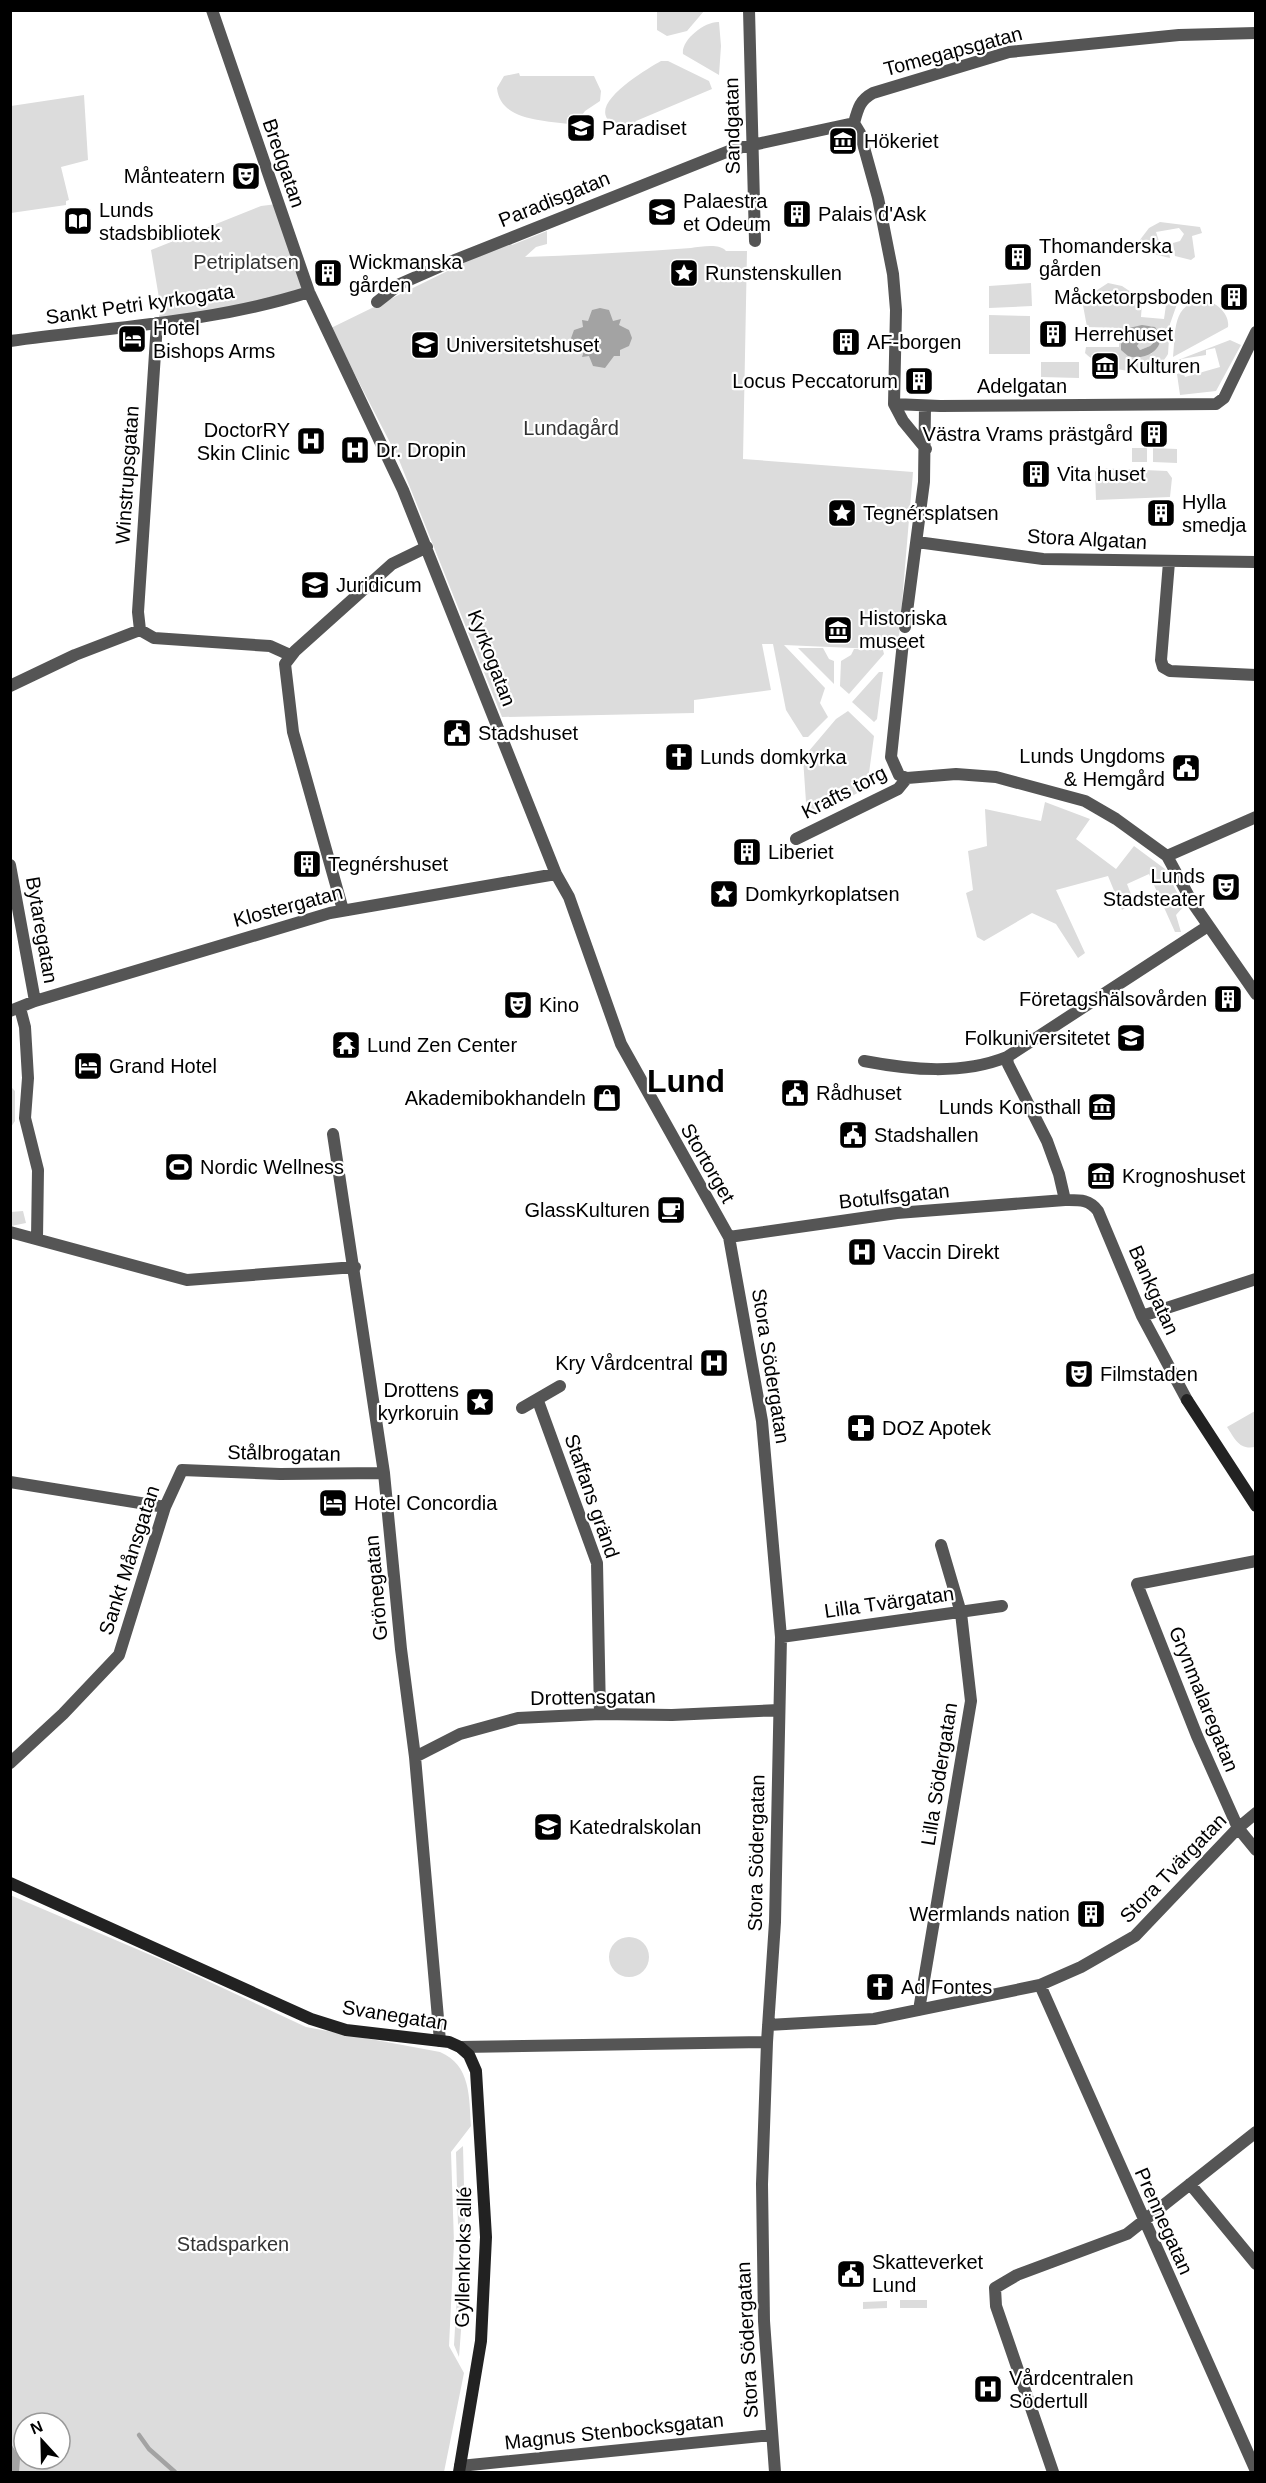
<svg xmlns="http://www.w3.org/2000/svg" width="1266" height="2483" font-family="Arial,sans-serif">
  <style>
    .green { fill: #dcdcdc; fill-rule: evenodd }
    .water { fill: #a3a3a3; fill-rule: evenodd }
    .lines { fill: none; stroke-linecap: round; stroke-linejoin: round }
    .stream { stroke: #a3a3a3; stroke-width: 4.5 }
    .street { stroke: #555; stroke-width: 12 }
    .secondary { stroke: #222; stroke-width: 12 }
    .labels { text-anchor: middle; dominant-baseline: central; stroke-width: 4.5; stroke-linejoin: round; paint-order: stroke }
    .street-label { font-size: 20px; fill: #000; stroke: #fff }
    .poi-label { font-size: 20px; fill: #000; stroke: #fff; text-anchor: start }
    .park-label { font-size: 20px; fill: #333; stroke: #fff }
    .town-label { font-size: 32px; font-weight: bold; fill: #000; stroke: #fff }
  </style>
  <rect width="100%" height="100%" fill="#fff"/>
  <path class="green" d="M657,11v-1l47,1 -17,20 -20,5 -10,-6z
    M719,22l2,24 -2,29 -36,-21c-2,-14 22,-33 36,-32z
    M661,61h7l41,20 3,8 -76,32 -4,5c-8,3 -16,2 -22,-4 -22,-19 37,-53 51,-61z
    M519,73l1,3h74l7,15 -1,10 -15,10 -10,14c-28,-5 -75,-3 -78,-37l7,-12z
    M84,95l4,65 -27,7 8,33 -3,1v4l-55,8v-107z
    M277,204l32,88 -152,31 4,-13 -10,-60 110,-44z
    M1160,222l40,5 2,6 -10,3 3,21 -4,3 -16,-4 -2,-13 7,-2 4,-7 -5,-6 -23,4 5,15 7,-1 2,12 -37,-9 16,-21z
    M547,231v13l-11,3 -11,10c56,-2 110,-5 166,-9 10,-1 28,-5 35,3h21l-4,208 170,13 -15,178 -114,-5 41,43 -5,15 8,14 -20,20h-5l-17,-27 -13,-66h-11l9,46 -77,10v13l-192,4 -103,-257 -68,-132 178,-87 3,4z
    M1031,283l1,23 -43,2v-22z
    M1108,283l14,3 15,10 40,8 -7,20 -2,30c-4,7 -12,16 -21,17 -18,3 -50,-5 -62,-18l1,-6h33l1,-19 -33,-1 -5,-27zM1142,303l24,2 -2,14 -23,-2zM1151,326l7,4 2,13 -9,11 -30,-10 8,-13z
    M1205,300c12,3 25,14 23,27l-55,30c3,-24 -2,-55 32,-57z
    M989,315l41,1v38h-41z
    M1151,332l5,6 -6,8 -10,4 -3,-4 7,-11z
    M1230,340l11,5 -25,46 -36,4 -3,-21 6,-2 2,5 35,-10 -5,-19 -9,2v5l-25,4 1,5 -6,2 2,-6z
    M1041,362h38v16l-38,-1z
    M1132,448h15v14h-15z
    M1153,448l24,1v14l-24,-1z
    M1098,468l69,3 5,7 -2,19 -74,3 -1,-28z
    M798,648h25l6,11 5,2v23z
    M854,649l29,1 1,4 -35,40 -9,-8 1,-25 10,-6z
    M879,672h4l-6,47 -3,3 -22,-20z
    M848,711l26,25 -7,52 -38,20 -15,3 -8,-9 -3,-44 33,-39z
    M1045,802l45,17 -14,20 40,30 18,-23 31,23 19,37 -8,9 5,17h-6l-26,-58 -22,10 7,18 -12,8 -14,-34 -52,14 29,63 -7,5 -22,-34 -24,-11 -48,28 -7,-4 -11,-44 7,-3 -5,-39 19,-5 -2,-37 56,12z
    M11,1087l4,4v30l-4,6z
    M23,1211l3,12 -15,3v-14z
    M1255,1411v36c-16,3 -20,-8 -28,-20z
    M10,1895l157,67 139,65 134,25c31,13 29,45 31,74l-20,26 3,91 -5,103 15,27 -20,99h-433zM24,2423h36v36h-36z
    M609 1957a20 20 0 1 1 40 0a20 20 0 1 1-40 0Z
    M463,2146l3,119 -7,92 -5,-12 5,-84 -3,-109z
    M900,2300h27v8h-27z
    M887,2301v7l-24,1v-7z"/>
  <path class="water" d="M600,308l9,2 4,11 8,-2 -2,6 10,5 3,8 -3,8 -9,4v6h-6l-9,12 -12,-2 -4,-10 -7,1 2,-6 -7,-1 -7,-9 4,-11 9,-3 -1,-7 6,1 4,-11z
    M1142,325l13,2c16,19 -9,35 -27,29l-7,-6v-6l8,-16zM1149,332l5,2 1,7 -5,5 -10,4 -3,-4 7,-11z
    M10,2442l10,17 -1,13h-8z"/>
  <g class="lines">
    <path class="stream" d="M139,2435l10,14 26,23"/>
    <path class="street" d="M212,10l97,282 94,198 153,384 13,23 52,147 108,193 33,184 19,216 -6,285 -8,120 -5,142 2,137 11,151
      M749,10l6,231
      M854,123c4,-15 6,-23 19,-30l136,-41 170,-17 77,-2
      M854,123l6,10 18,65 15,76 3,36 -2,94 9,17 23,28
      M377,302l23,-18 50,-22 284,-113 120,-26
      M10,341c100,-14 202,-18 299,-49
      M894,404l46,2 276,-2 8,-6 32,-66
      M917,542l126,17 213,3
      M1169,562l-8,98 2,7 7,4 86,4
      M905,627l19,-145 1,-76
      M140,630l-2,-18 19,-289
      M140,630l14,8 116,8 20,9
      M903,642l-12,115 8,18 8,3 49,-4 40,3 89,24 31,18 51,37 25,46 64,92
      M10,686l65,-31 65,-25
      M796,839l102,-50 9,-11
      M1167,856l89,-39
      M10,865l25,136
      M343,910l-50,-178 -8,-68 10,-13 97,-87 35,-17
      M20,1008l5,19 3,51 -3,40 13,52 -1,68
      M10,1011l25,-10 295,-88 226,-39
      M1007,1057l1,7 39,77 12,33 6,26
      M864,1061c47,9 98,14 143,-4l201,-131
      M333,1134l51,339 17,176 14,108 25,284
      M10,1232l177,48 168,-13
      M729,1237l168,-24 168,-13c14,0 24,-1 33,11l44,105 45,84
      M1142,1316l114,-37
      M538,1401l59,162 3,151
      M522,1408l38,-22
      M10,1482l155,25
      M1256,1561l-119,23 60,152 41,92 18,22
      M781,1637l221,-31
      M415,1757l45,-23 58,-16 82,-4 72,1 107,-5
      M10,1763l53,-49 56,-59 46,-148 17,-37 98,4 104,-1
      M1040,1985l216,486
      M919,2010l52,-309 -10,-88 -20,-68
      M768,2025l106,-6 166,-34 41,-18 54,-31 103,-108 18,-15
      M460,2047l307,-5
      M1190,2184l66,80
      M460,2466l312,-31
      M1053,2472l-57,-166 -1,-18 22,-13 110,-41 129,-102"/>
    <path class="secondary" d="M1187,1400l69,106
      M10,1883l301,136 35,11 103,12 11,5 9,8 7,16 10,166 -5,104 -22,131"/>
  </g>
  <defs>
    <g id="university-square" transform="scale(1.5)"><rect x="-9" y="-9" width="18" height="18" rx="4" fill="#000" stroke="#fff"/><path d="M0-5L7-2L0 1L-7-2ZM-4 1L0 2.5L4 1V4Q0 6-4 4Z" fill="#fff"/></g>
    <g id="museum-square" transform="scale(1.5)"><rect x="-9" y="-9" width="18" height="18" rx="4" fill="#000" stroke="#fff"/><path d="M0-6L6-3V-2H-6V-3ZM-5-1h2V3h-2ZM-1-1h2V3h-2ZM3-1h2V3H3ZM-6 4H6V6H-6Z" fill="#fff"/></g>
    <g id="theatre-square" transform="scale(1.5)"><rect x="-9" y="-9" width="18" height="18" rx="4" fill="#000" stroke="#fff"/><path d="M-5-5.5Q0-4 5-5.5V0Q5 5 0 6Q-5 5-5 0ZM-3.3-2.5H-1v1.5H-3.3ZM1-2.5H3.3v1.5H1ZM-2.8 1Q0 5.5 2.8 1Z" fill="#fff"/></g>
    <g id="building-square" transform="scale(1.5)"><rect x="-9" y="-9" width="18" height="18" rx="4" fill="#000" stroke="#fff"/><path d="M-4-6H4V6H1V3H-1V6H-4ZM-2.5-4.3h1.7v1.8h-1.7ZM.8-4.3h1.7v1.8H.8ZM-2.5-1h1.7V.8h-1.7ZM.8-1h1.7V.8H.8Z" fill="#fff"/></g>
    <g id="library-square" transform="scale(1.5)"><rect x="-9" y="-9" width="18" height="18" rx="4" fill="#000" stroke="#fff"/><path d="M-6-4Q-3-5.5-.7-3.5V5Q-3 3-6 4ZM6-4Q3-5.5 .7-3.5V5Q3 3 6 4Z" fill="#fff"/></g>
    <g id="sight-square" transform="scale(1.5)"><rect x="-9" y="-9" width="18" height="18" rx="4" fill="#000" stroke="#fff"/><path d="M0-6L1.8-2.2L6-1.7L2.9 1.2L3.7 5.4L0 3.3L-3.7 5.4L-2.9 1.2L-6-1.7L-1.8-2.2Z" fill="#fff"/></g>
    <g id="hotel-square" transform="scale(1.5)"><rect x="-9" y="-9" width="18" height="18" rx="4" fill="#000" stroke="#fff"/><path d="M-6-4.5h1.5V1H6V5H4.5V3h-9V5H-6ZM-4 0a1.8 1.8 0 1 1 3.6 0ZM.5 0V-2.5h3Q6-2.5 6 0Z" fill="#fff"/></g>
    <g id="hospital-square" transform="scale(1.5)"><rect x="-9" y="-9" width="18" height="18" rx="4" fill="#000" stroke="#fff"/><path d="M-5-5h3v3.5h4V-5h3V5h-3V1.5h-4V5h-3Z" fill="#fff"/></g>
    <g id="civic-square" transform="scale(1.5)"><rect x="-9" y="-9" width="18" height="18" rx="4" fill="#000" stroke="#fff"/><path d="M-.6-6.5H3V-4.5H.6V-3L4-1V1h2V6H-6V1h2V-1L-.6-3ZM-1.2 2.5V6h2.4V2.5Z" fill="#fff"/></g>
    <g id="church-square" transform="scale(1.5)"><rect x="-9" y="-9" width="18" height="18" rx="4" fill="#000" stroke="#fff"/><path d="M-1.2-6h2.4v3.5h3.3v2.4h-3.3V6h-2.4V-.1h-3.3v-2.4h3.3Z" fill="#fff"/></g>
    <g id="temple-square" transform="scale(1.5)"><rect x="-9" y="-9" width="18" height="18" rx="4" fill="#000" stroke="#fff"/><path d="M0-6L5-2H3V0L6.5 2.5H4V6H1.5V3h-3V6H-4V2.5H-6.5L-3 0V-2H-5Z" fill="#fff"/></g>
    <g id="shop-square" transform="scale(1.5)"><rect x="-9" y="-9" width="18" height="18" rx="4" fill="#000" stroke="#fff"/><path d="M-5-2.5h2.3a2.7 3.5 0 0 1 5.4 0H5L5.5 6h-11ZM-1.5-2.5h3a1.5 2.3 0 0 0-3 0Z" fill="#fff"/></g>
    <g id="stadium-square" transform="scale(1.5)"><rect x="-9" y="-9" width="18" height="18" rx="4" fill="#000" stroke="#fff"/><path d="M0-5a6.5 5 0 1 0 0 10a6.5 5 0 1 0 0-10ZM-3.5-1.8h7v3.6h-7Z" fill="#fff"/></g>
    <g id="cafe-square" transform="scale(1.5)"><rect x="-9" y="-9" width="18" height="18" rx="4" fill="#000" stroke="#fff"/><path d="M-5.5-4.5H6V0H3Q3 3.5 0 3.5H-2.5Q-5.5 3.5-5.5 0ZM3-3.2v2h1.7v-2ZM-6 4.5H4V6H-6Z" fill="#fff"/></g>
    <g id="pharmacy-square" transform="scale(1.5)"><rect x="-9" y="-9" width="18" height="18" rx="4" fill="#000" stroke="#fff"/><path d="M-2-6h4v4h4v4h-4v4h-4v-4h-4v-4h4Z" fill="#fff"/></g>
    <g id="school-square" transform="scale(1.5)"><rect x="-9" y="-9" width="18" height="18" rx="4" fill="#000" stroke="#fff"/><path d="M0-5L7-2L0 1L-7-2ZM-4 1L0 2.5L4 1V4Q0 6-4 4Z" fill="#fff"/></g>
  </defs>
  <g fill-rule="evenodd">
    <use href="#university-square" x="581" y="128"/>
    <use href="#museum-square" x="843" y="141"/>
    <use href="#theatre-square" x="246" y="176"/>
    <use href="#university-square" x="662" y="212"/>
    <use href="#building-square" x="797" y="214"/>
    <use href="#library-square" x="78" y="221"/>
    <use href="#building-square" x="1018" y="257"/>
    <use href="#building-square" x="328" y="273"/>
    <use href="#sight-square" x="684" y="273"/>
    <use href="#building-square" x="1234" y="297"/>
    <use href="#building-square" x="1053" y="334"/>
    <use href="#hotel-square" x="132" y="339"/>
    <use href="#building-square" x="846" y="342"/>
    <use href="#university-square" x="425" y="345"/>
    <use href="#museum-square" x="1105" y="366"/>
    <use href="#building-square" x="919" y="381"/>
    <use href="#building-square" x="1154" y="434"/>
    <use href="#hospital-square" x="311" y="441"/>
    <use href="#hospital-square" x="355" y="450"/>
    <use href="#building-square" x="1036" y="474"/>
    <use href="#sight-square" x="842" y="513"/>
    <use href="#building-square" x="1161" y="513"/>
    <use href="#university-square" x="315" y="585"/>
    <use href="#museum-square" x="838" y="630"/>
    <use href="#civic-square" x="457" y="733"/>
    <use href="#church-square" x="679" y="757"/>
    <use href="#civic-square" x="1186" y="768"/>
    <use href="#building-square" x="747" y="852"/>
    <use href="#building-square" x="307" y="864"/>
    <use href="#theatre-square" x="1226" y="887"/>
    <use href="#sight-square" x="724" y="894"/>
    <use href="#building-square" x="1228" y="999"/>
    <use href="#theatre-square" x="518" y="1005"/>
    <use href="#university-square" x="1131" y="1038"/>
    <use href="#temple-square" x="346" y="1045"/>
    <use href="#hotel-square" x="88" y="1066"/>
    <use href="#civic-square" x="795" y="1093"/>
    <use href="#shop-square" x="607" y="1098"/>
    <use href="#museum-square" x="1102" y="1107"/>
    <use href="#civic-square" x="853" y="1135"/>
    <use href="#stadium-square" x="179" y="1167"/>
    <use href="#museum-square" x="1101" y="1176"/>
    <use href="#cafe-square" x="671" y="1210"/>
    <use href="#hospital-square" x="862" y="1252"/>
    <use href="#hospital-square" x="714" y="1363"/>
    <use href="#theatre-square" x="1079" y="1374"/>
    <use href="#sight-square" x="480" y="1402"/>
    <use href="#pharmacy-square" x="861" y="1428"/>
    <use href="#hotel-square" x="333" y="1503"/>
    <use href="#school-square" x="548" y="1827"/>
    <use href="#building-square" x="1091" y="1914"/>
    <use href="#church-square" x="880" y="1987"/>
    <use href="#civic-square" x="851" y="2274"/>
    <use href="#hospital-square" x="988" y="2389"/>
  </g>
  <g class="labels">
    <g class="street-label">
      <text transform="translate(953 51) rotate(-15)">Tomegapsgatan</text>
      <text transform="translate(732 126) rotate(-91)">Sandgatan</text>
      <text transform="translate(284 163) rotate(71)">Bredgatan</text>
      <text transform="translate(554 199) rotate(-22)">Paradisgatan</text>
      <text transform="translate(140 304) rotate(-8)">Sankt Petri kyrkogata</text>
      <text x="1022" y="386">Adelgatan</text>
      <text transform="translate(127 475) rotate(-86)">Winstrupsgatan</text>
      <text transform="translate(1087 539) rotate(3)">Stora Algatan</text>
      <text transform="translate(492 658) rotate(69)">Kyrkogatan</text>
      <text transform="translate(844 792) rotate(-27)">Krafts torg</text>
      <text transform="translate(288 906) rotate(-15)">Klostergatan</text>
      <text transform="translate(42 930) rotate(80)">Bytaregatan</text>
      <text transform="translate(708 1163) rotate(60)">Stortorget</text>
      <text transform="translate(894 1196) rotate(-6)">Botulfsgatan</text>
      <text transform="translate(1154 1290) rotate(66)">Bankgatan</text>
      <text transform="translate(771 1366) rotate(81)">Stora Södergatan</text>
      <text transform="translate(284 1453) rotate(1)">Stålbrogatan</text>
      <text transform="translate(592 1496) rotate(71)">Staffans gränd</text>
      <text transform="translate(129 1560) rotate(-72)">Sankt Månsgatan</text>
      <text transform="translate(376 1588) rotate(-95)">Grönegatan</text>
      <text transform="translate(889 1602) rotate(-8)">Lilla Tvärgatan</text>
      <text transform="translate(593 1697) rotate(-1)">Drottensgatan</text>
      <text transform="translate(1204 1699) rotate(68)">Grynmalaregatan</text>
      <text transform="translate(939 1774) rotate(-81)">Lilla Södergatan</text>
      <text transform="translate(756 1853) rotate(-89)">Stora Södergatan</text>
      <text transform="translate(1173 1868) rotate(-46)">Stora Tvärgatan</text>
      <text transform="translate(395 2015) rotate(9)">Svanegatan</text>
      <text transform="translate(1164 2221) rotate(66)">Prennegatan</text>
      <text transform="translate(463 2257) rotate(-89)">Gyllenkroks allé</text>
      <text transform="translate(747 2340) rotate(-93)">Stora Södergatan</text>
      <text transform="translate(614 2431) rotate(-6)">Magnus Stenbocksgatan</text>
    </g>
    <g class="poi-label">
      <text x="602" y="128">Paradiset</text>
      <text x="864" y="141">Hökeriet</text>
      <text x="225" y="176" text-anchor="end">Månteatern</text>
      <text x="683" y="201">Palaestra<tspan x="683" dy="23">et Odeum</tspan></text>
      <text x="99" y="210">Lunds<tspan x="99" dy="23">stadsbibliotek</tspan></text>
      <text x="818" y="214">Palais d'Ask</text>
      <text x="1039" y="246">Thomanderska<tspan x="1039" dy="23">gården</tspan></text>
      <text x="349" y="262">Wickmanska<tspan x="349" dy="23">gården</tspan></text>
      <text x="705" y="273">Runstenskullen</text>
      <text x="1213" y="297" text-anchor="end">Måcketorpsboden</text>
      <text x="153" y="328">Hotel<tspan x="153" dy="23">Bishops Arms</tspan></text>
      <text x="1074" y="334">Herrehuset</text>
      <text x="867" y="342">AF-borgen</text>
      <text x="446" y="345">Universitetshuset</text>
      <text x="1126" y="366">Kulturen</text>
      <text x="898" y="381" text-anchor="end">Locus Peccatorum</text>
      <text x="290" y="430" text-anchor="end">DoctorRY<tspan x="290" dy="23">Skin Clinic</tspan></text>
      <text x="1133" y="434" text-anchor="end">Västra Vrams prästgård</text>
      <text x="376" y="450">Dr. Dropin</text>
      <text x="1057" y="474">Vita huset</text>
      <text x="1182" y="502">Hylla<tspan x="1182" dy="23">smedja</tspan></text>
      <text x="863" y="513">Tegnérsplatsen</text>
      <text x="336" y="585">Juridicum</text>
      <text x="859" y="618">Historiska<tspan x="859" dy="23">museet</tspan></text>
      <text x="478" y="733">Stadshuset</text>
      <text x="1165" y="756" text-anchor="end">Lunds Ungdoms<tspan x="1165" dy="23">&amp; Hemgård</tspan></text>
      <text x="700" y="757">Lunds domkyrka</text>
      <text x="768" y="852">Liberiet</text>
      <text x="328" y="864">Tegnérshuset</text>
      <text x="1205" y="876" text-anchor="end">Lunds<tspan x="1205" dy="23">Stadsteater</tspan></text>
      <text x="745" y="894">Domkyrkoplatsen</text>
      <text x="1207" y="999" text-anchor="end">Företagshälsovården</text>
      <text x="539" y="1005">Kino</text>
      <text x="1110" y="1038" text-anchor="end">Folkuniversitetet</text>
      <text x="367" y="1045">Lund Zen Center</text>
      <text x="109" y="1066">Grand Hotel</text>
      <text x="816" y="1093">Rådhuset</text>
      <text x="586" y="1098" text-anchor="end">Akademibokhandeln</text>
      <text x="1081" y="1107" text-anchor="end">Lunds Konsthall</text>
      <text x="874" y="1135">Stadshallen</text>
      <text x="200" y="1167">Nordic Wellness</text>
      <text x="1122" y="1176">Krognoshuset</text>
      <text x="650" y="1210" text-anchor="end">GlassKulturen</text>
      <text x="883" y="1252">Vaccin Direkt</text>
      <text x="693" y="1363" text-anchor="end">Kry Vårdcentral</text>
      <text x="1100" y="1374">Filmstaden</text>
      <text x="459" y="1390" text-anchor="end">Drottens<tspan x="459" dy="23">kyrkoruin</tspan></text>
      <text x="882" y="1428">DOZ Apotek</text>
      <text x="354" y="1503">Hotel Concordia</text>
      <text x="569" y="1827">Katedralskolan</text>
      <text x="1070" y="1914" text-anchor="end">Wermlands nation</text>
      <text x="901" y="1987">Ad Fontes</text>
      <text x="872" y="2262">Skatteverket<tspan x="872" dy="23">Lund</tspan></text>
      <text x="1009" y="2378">Vårdcentralen<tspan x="1009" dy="23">Södertull</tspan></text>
    </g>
    <g class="park-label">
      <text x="246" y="262">Petriplatsen</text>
      <text x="571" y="428">Lundagård</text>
      <text x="233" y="2244">Stadsparken</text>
    </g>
    <g class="town-label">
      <text x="686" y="1081">Lund</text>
    </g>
  </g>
  <rect width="1266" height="2483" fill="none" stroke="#000000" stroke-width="24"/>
  <g transform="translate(42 2441) rotate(338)"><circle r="28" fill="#ffffff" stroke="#999999" stroke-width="1.5"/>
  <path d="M0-4.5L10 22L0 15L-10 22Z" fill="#000000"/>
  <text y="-9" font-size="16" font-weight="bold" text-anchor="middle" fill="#000000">N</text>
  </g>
</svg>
